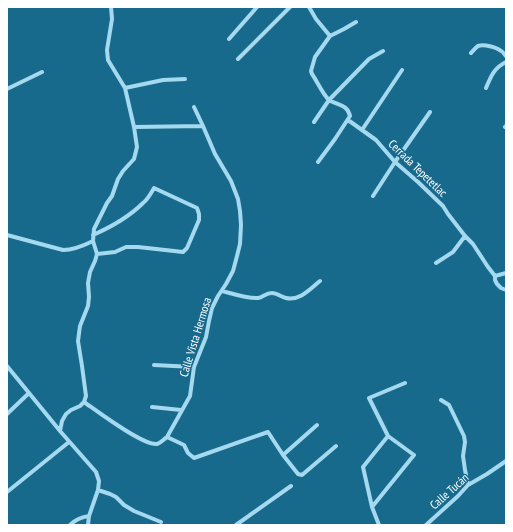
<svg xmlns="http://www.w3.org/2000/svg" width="513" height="532" font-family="'PT Sans Narrow',sans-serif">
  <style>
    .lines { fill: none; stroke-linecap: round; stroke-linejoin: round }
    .minor { stroke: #a4d9ef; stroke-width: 4 }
    .labels { text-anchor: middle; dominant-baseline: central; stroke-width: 3; stroke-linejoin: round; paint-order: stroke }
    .street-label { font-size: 12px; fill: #fff; stroke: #186a8d }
  </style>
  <rect width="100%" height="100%" fill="#186a8d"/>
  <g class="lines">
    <path class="minor" d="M309,7l7,12 14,17
      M229,39l28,-32
      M471,53c2,-2 4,-5 7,-7 6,-2 18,1 23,5 1,0 5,5 5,5
      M238,59l52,-52
      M125,88l38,-8 22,-1
      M486,88c5,-12 8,-20 20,-26
      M7,89l35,-17
      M348,120l28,20 19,22 23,20 25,24 5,8 17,22 8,8 15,23 7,9v4l2,4 4,4 5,2
      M314,122l15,-22 40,-41 14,-8
      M134,127l69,-1
      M505,127l1,-1
      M362,130l40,-60
      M318,162l17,-23 15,-23c-3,-13 -14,-10 -22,-17 -6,-6 -11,-18 -16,-25l-1,-3 4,-14 15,-21 14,-7 12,-7
      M373,196l22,-34 35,-50
      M7,235l56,15c11,0 20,-4 30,-9
      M93,235c18,-8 36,-18 50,-32 5,-4 8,-10 11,-15l43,20 2,6v6l-12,28 -4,4 -45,-5h-12l-11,5 -18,2
      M436,263l17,-11 12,-16
      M495,276l11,-3
      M222,291c8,2 27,8 36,7 5,-1 8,-5 14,-5 5,0 9,4 14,5 14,3 24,-9 34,-17
      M154,365l40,2
      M7,366l53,65
      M441,400l8,5 15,31 1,6 -2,14 2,14 3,15
      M84,402c13,9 59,44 73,42 4,-1 7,-5 10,-7l23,-41 4,-29 12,-30 3,-16 3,-13 6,-12 8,-12 7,-13 4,-15 3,-12 1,-19 -1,-14 -2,-12 -7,-18 -16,-27 -12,-28 -9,-19
      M152,407l29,3
      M7,414l22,-21
      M167,437l17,8 4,8 6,5 74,-26 15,23 15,19 4,1 34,-29
      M283,455l34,-30
      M98,490l12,4 6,3 8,8 10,6 27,11
      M7,492l62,-50
      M372,507l42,-52 -26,-19 -19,-38 36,-15
      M70,525c6,-6 11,-8 19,-9
      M88,525l1,-9 9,-26 1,-9 -3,-9 -36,-41 2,-10 4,-7 5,-4 9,-4 4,-4 2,-6 -4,-30 -4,-25 2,-15 8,-20 1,-9 -1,-14 2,-11 5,-11 2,-7 -4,-13 1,-12 13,-26 5,-7 6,-17 5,-8 11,-12 3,-12 -3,-20 -9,-39 -17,-28 -1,-10 5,-31 -1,-12
      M236,525l55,-39
      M379,525l-7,-18 -9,-40 25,-31
      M426,525l32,-29 10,-11 19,-11 19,-13"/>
  </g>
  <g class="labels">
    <g class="street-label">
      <text transform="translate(418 168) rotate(44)">Cerrada Tepetetlac</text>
      <text transform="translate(195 337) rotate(-73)">Calle Vista Hermosa</text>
      <text transform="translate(449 491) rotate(-42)">Calle Tucán</text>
    </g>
  </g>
  <rect width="513" height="532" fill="none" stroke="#ffffff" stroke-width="16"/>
</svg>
